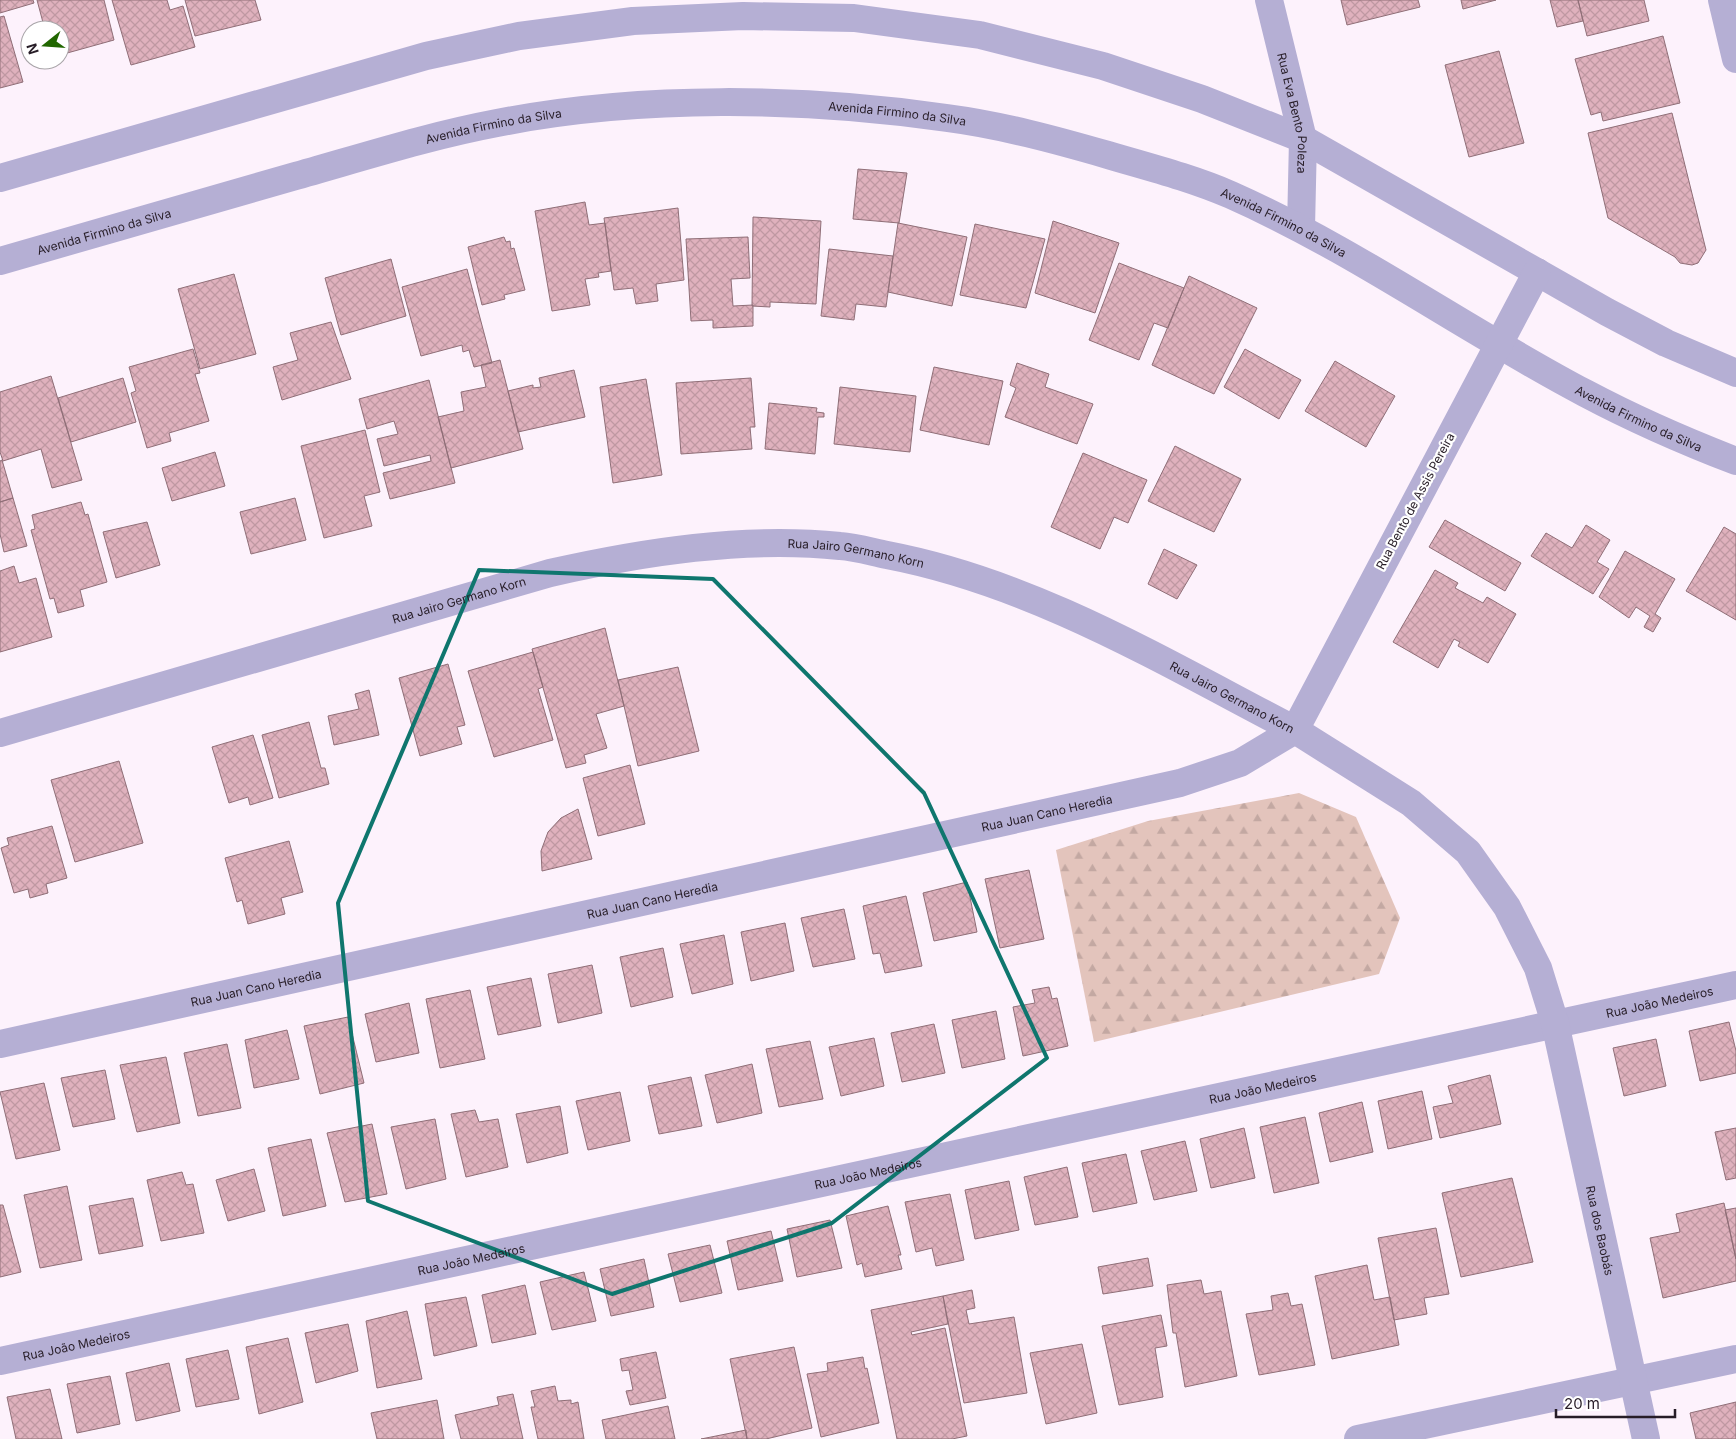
<svg xmlns="http://www.w3.org/2000/svg" width="1736" height="1439" font-family="Inter,sans-serif">
  <style>
    .forest { fill: url(#forest-firs) }
    .building { fill: url(#building-cross-hatch); stroke: #8f6e77 }
    .lines { fill: none; stroke-linecap: round; stroke-linejoin: round }
    .minor { stroke: #b5afd4; stroke-width: 28 }
    .tertiary { stroke: #b5afd4; stroke-width: 28 }
    .marked { fill: none; stroke: #0f766e; stroke-width: 4; stroke-linejoin: round }
    .labels { text-anchor: middle; dominant-baseline: central; stroke-width: 4.5; stroke-linejoin: round; paint-order: stroke }
    .street-label { font-size: 12px; fill: #271d27; stroke: #fff }
  </style>
  <defs>
    <pattern id="forest-firs" width="22" height="20" patternUnits="userSpaceOnUse" patternTransform="scale(1.25)"><rect width="22" height="20" fill="#e3c4bc"/><path d="M5 1l3.5 6h-7zM16 11l3.5 6h-7z" fill="#c3a8a2"/></pattern>
    <pattern id="building-cross-hatch" width="8" height="8" patternUnits="userSpaceOnUse" patternTransform="scale(1.25)"><rect width="8" height="8" fill="#dfb1bd"/><path d="M0 0l8 8M0 8l8-8" fill="none" stroke="#bf98a2"/></pattern>
  </defs>
  <rect width="100%" height="100%" fill="#fdf2fc"/>
  <path class="forest" d="M1299,793l57,24 44,101 -21,56 -285,68 -38,-192 92,-29z"/>
  <path class="building" d="M0,0h33l1,3 -34,10z
    M37,0h67l10,40 -54,15v-25h-15z
    M112,0h55l3,10 13,-4 12,41 -64,18z
    M185,0h70l6,20 -66,16z
    M1341,0h77l2,7 -73,18z
    M1461,0h35l-33,9z
    M1550,0h28l5,21 -26,6z
    M1578,0h66l5,21 -62,15z
    M4,16l19,66 -23,6v-71z
    M1663,36l17,67 -77,18 -2,-9 -10,3 -16,-56z
    M1499,51l25,92 -55,14 -24,-92z
    M1672,113l34,137 -8,13 -6,2 -12,-2 -5,-6 -67,-39 -20,-85z
    M858,169l49,4 -8,50 -46,-4z
    M585,202l4,23 16,-2 6,48 -13,2 1,4 -14,2 5,26 -38,6 -17,-100z
    M678,208l6,72 -28,4 2,17 -22,3 -3,-16 -19,2 -10,-72z
    M753,217l68,4 -5,83 -46,-2v5l-18,-1z
    M1053,221l66,22 -24,70 -60,-20z
    M898,223l69,14 -15,69 -64,-14z
    M975,224l70,15 -19,69 -66,-13z
    M504,237l2,5 4,-1 1,8 3,-1 11,42 -21,5 1,4 -23,6 -14,-58z
    M748,237l2,41 -19,1 2,27 20,-1v21l-40,2v-8l-22,1 -5,-82z
    M829,249l64,7 -7,51 -30,-3 -2,16 -33,-4z
    M391,259l15,57 -65,19 -16,-57z
    M1119,263l65,25 -16,40 -14,-5 -15,37 -50,-20z
    M467,269l25,94 -18,4 -5,-17 -6,2 -1,-7 -41,11 -19,-69z
    M234,274l22,80 -56,15 -22,-80z
    M1189,276l68,32 -43,86 -62,-29z
    M331,322l20,57 -69,21 -9,-33 25,-7 -8,-27z
    M193,349l7,24 -5,1 14,47 -40,12 2,8 -24,7 -16,-55 5,-2 -7,-24z
    M1245,349l56,31 -22,39 -55,-32z
    M500,360l23,89 -72,19 -13,-51 26,-6 -3,-19 25,-5 -5,-22z
    M1335,361l60,35 -29,51 -61,-36z
    M1017,363l32,11 -4,13 48,17 -16,40 -72,-27 11,-29 -6,-3z
    M934,367l69,14 -14,64 -69,-15z
    M574,370l11,47 -67,15 -10,-41 25,-6v3l8,-1 -2,-9z
    M51,376l31,104 -30,8 -11,-39 -38,12 -3,-9v-60z
    M123,378l13,44 -65,20 -13,-44z
    M751,378l4,49h-5l2,22 -71,5 -5,-71z
    M646,379l16,96 -49,8 -13,-96z
    M429,380l26,103 -65,16 -7,-26 48,-12 -1,-6 -46,11 -7,-27 21,-5 -4,-13 -27,8 -8,-30z
    M840,387l76,9 -6,56 -76,-8z
    M769,403l48,5 -1,4 8,1v4h-6l-3,37 -50,-5z
    M365,430l15,62 -16,4 8,30 -48,12 -23,-92z
    M1175,446l66,33 -27,53 -66,-31z
    M215,452l10,34 -53,15 -10,-33z
    M1083,453l64,27 -19,43 -14,-6 -14,32 -49,-22z
    M2,460l11,38 -13,4v-41z
    M13,498l14,48 -23,6 -4,-18v-32z
    M295,498l11,42 -55,14 -11,-42z
    M81,502l4,13 3,-1 19,68 -27,8 4,16 -26,7 -4,-15 -4,1 -19,-69 4,-1 -3,-14z
    M1445,520l76,43 -16,28 -76,-44z
    M147,522l13,43 -44,13 -13,-46z
    M1586,525l24,15 -13,22 12,7 -16,25 -62,-38 15,-23 26,15z
    M1724,527l12,7v86l-50,-29z
    M1164,549l33,16 -20,34 -29,-15z
    M1625,551l50,28 -20,35 6,4 -8,14 -9,-5 6,-11 -14,-9 -7,11 -30,-21z
    M14,566l5,17 17,-5 16,59 -52,15v-81z
    M1435,570l23,13 -3,5 28,15 4,-6 29,17 -28,49 -30,-17 2,-4 -6,-3 -16,29 -45,-26z
    M605,628l19,78 -28,8 11,34 -23,7 2,8 -20,5 -34,-119z
    M533,652l10,35 -5,2 15,51 -59,17 -26,-86z
    M448,664l17,61 -8,2 5,17 -42,12 -21,-78z
    M678,667l21,84 -61,15 -20,-86z
    M369,690l10,45 -45,10 -6,-29 31,-7 -4,-15z
    M309,722l12,46h4l4,16 -50,14 -17,-63z
    M253,735l20,63 -23,7 -2,-8 -19,6 -17,-56z
    M119,761l24,82 -68,19 -24,-82z
    M630,765l15,59 -47,12 -15,-58z
    M578,809l14,50 -50,12 -1,-20 7,-19 13,-14z
    M52,826l15,52 -21,6 2,9 -18,5 -2,-9 -14,4 -13,-45 8,-3 -2,-7z
    M289,841l14,51 -22,6 4,16 -37,10 -6,-24 -5,2 -12,-44z
    M1029,870l15,69 -44,9 -15,-69z
    M967,882l10,50 -43,9 -11,-48z
    M906,896l16,70 -37,7 -5,-20 -7,1 -10,-48z
    M844,909l11,50 -42,8 -12,-49z
    M785,923l9,48 -43,10 -10,-49z
    M724,935l9,49 -41,10 -12,-50z
    M663,948l10,49 -42,10 -11,-50z
    M592,965l10,48 -44,10 -10,-49z
    M531,978l10,48 -43,9 -11,-48z
    M1049,987l3,12 5,-1 11,48 -45,10 -10,-49 22,-4 -3,-13z
    M470,990l15,69 -45,9 -14,-69z
    M409,1003l10,50 -43,9 -11,-48z
    M996,1011l9,48 -43,9 -10,-48z
    M348,1017l16,66 -44,11 -16,-68z
    M1729,1022l7,29v22l-36,8 -11,-50z
    M934,1024l11,49 -43,9 -11,-49z
    M287,1030l12,49 -45,9 -9,-48z
    M874,1038l10,48 -43,10 -12,-49z
    M1656,1039l10,47 -42,10 -11,-48z
    M810,1041l13,58 -44,8 -13,-58z
    M227,1044l14,64 -43,8 -14,-63z
    M166,1057l14,66 -43,9 -17,-67z
    M752,1064l10,49 -45,10 -12,-48z
    M105,1070l10,49 -42,8 -12,-49z
    M1490,1075l11,49 -61,14 -7,-31 20,-4 -5,-17z
    M691,1077l11,49 -43,8 -11,-48z
    M44,1083l16,67 -44,9 -16,-67z
    M1422,1091l10,48 -44,10 -10,-48z
    M620,1092l10,49 -42,9 -12,-49z
    M1362,1102l11,50 -43,10 -11,-49z
    M560,1106l8,47 -41,10 -11,-49z
    M475,1110l4,12 19,-3 10,48 -42,10 -15,-63z
    M1305,1117l14,66 -45,10 -14,-66z
    M435,1119l11,60 -40,10 -15,-62z
    M372,1124l15,70 -42,8 -18,-69z
    M1244,1128l11,50 -44,10 -11,-49z
    M1736,1128v50l-10,2 -11,-48z
    M311,1139l15,67 -43,10 -15,-68z
    M1185,1141l12,50 -43,9 -13,-49z
    M1126,1154l11,49 -44,9 -11,-49z
    M1067,1167l11,50 -43,8 -11,-48z
    M254,1169l11,42 -37,10 -12,-41z
    M182,1172l4,13 7,-1 11,49 -43,8 -14,-61z
    M1512,1178l21,84 -72,15 -19,-84z
    M1009,1181l10,49 -44,9 -10,-49z
    M67,1186l15,74 -42,8 -16,-73z
    M950,1194l14,66 -28,6 -4,-18 -16,4 -11,-50z
    M133,1198l10,48 -44,8 -10,-48z
    M1724,1203l12,56v22l-73,17 -13,-60 30,-6 -4,-18z
    M0,1205h3l18,67 -21,5z
    M888,1206l13,49h-3l4,14 -37,8 -3,-14 -5,2 -11,-49z
    M1736,1208v51l-11,-49z
    M830,1220l12,48 -45,9 -10,-48z
    M1436,1228l13,66 -25,4 3,16 -33,6 -16,-82z
    M771,1231l12,50 -45,9 -11,-49z
    M710,1245l12,48 -42,9 -12,-48z
    M1148,1258l5,28 -50,8 -5,-27z
    M644,1259l10,48 -43,9 -11,-47z
    M1367,1265l7,35 16,-3 9,48 -67,14 -17,-83z
    M584,1272l12,49 -44,9 -12,-48z
    M1201,1280l3,14 17,-3 16,85 -52,11 -9,-54h-3l-6,-48z
    M525,1285l11,49 -44,9 -10,-48z
    M972,1290l3,18 -9,2 3,14 45,-7 13,76 -63,10 -21,-107z
    M1288,1293l3,13 11,-2 13,61 -56,10 -13,-61 27,-4 -2,-14z
    M943,1296l5,28 -37,8 1,3 33,-7 22,108 -15,3h-55l-26,-129z
    M466,1297l11,49 -43,10 -9,-52z
    M407,1311l15,68 -45,9 -11,-67z
    M1161,1315l6,31 -12,2 8,49 -44,8 -17,-79z
    M348,1324l10,47 -42,12 -11,-50z
    M288,1338l15,64 -44,12 -13,-67z
    M1082,1344l15,69 -51,11 -16,-71z
    M794,1347l18,81 -46,11h-19l-17,-80z
    M228,1350l11,49 -43,8 -10,-48z
    M656,1352l10,46 -36,7 -4,-14 7,-1 -4,-20 -7,1 -2,-12z
    M863,1357l2,12 2,-1 12,55 -58,14 -14,-63 21,-3 -1,-8z
    M169,1363l11,48 -44,10 -10,-48z
    M110,1376l10,48 -43,9 -10,-49z
    M555,1386l3,15 13,-1v4l7,-2 6,37h-46l-7,-32h4l-4,-16z
    M50,1389l12,50h-46l-9,-42z
    M513,1394l10,45h-62l-6,-24 44,-10 -2,-8z
    M437,1400l7,39h-67l-6,-26z
    M1736,1402v37h-40l-6,-26z
    M668,1406l7,33h-69l-4,-19z
    M746,1430l1,9h-46z"/>
  <g class="lines">
    <g class="minor">
      <path d="M1722,0l14,59"/>
      <path id="s1" d="M0,733l550,-160c93,-21 195,-37 290,-27 16,1 32,6 47,9 147,28 277,107 408,175"/>
      <path id="s2" d="M0,1044l1180,-261 60,-20 55,-33"/>
      <path id="s3" d="M0,1361l1736,-376"/>
      <path d="M1358,1439l378,-80"/>
    </g>
    <g class="tertiary">
      <path id="s4" d="M1269,0l34,139 -2,89"/>
      <path d="M0,178l426,-122 93,-20 114,-15 110,-5 111,2 126,17 123,31 99,33 101,40 304,173 59,31 70,30"/>
      <path id="s5" d="M0,261c97,-28 195,-56 292,-84 68,-19 136,-41 205,-54 142,-28 307,-26 450,-5 54,7 109,22 161,37 41,12 84,23 123,40 124,55 234,135 354,198 49,26 99,48 151,68"/>
      <path id="s6" d="M1537,272l-242,458 116,73 57,49 39,55 31,61 17,55 91,416"/>
    </g>
  </g>
  <path class="marked" d="M479,570l234,9 211,214 123,265 -215,165 -220,71 -244,-93 -30,-298z"/>
  <g class="labels">
    <g class="street-label">
      <text stroke="none"><textPath href="#s4" startOffset="116">Rua Eva Bento Poleza</textPath></text>
      <text stroke="none"><textPath href="#s5" startOffset="918">Avenida Firmino da Silva</textPath></text>
      <text stroke="none"><textPath href="#s5" startOffset="512">Avenida Firmino da Silva</textPath></text>
      <text stroke="none"><textPath href="#s5" startOffset="1322">Avenida Firmino da Silva</textPath></text>
      <text stroke="none"><textPath href="#s5" startOffset="108">Avenida Firmino da Silva</textPath></text>
      <text stroke="none"><textPath href="#s5" startOffset="1728">Avenida Firmino da Silva</textPath></text>
      <text transform="translate(1415 501) rotate(-62)">Rua Bento de Assis Pereira</text>
      <text stroke="none"><textPath href="#s1" startOffset="882">Rua Jairo Germano Korn</textPath></text>
      <text stroke="none"><textPath href="#s1" startOffset="478">Rua Jairo Germano Korn</textPath></text>
      <text stroke="none"><textPath href="#s1" startOffset="1288">Rua Jairo Germano Korn</textPath></text>
      <text stroke="none"><textPath href="#s2" startOffset="1072">Rua Juan Cano Heredia</textPath></text>
      <text stroke="none"><textPath href="#s2" startOffset="668">Rua Juan Cano Heredia</textPath></text>
      <text stroke="none"><textPath href="#s2" startOffset="262">Rua Juan Cano Heredia</textPath></text>
      <text stroke="none"><textPath href="#s3" startOffset="1698">Rua João Medeiros</textPath></text>
      <text stroke="none"><textPath href="#s3" startOffset="1292">Rua João Medeiros</textPath></text>
      <text stroke="none"><textPath href="#s3" startOffset="888">Rua João Medeiros</textPath></text>
      <text stroke="none"><textPath href="#s6" startOffset="1136">Rua dos Baobás</textPath></text>
      <text stroke="none"><textPath href="#s3" startOffset="482">Rua João Medeiros</textPath></text>
      <text stroke="none"><textPath href="#s3" startOffset="78">Rua João Medeiros</textPath></text>
    </g>
  </g>
  <g transform="translate(45 45) rotate(253)"><circle r="24" fill="#ffffff" stroke="#a9a5a9"/>
  <path d="M0-4L9 19L0 12L-9 19Z" fill="#216700"/>
  <text y="-8" font-size="14" font-weight="bold" text-anchor="middle" fill="#271d27">N</text>
  </g>
  <path d="M1556 1409v8h119v-8" fill="none" stroke="#271d27" stroke-width="2.5"/>
  <text x="1564" y="1409" font-size="15" fill="#271d27" stroke="#ffffff" stroke-width="4" paint-order="stroke">20 m</text>
</svg>
